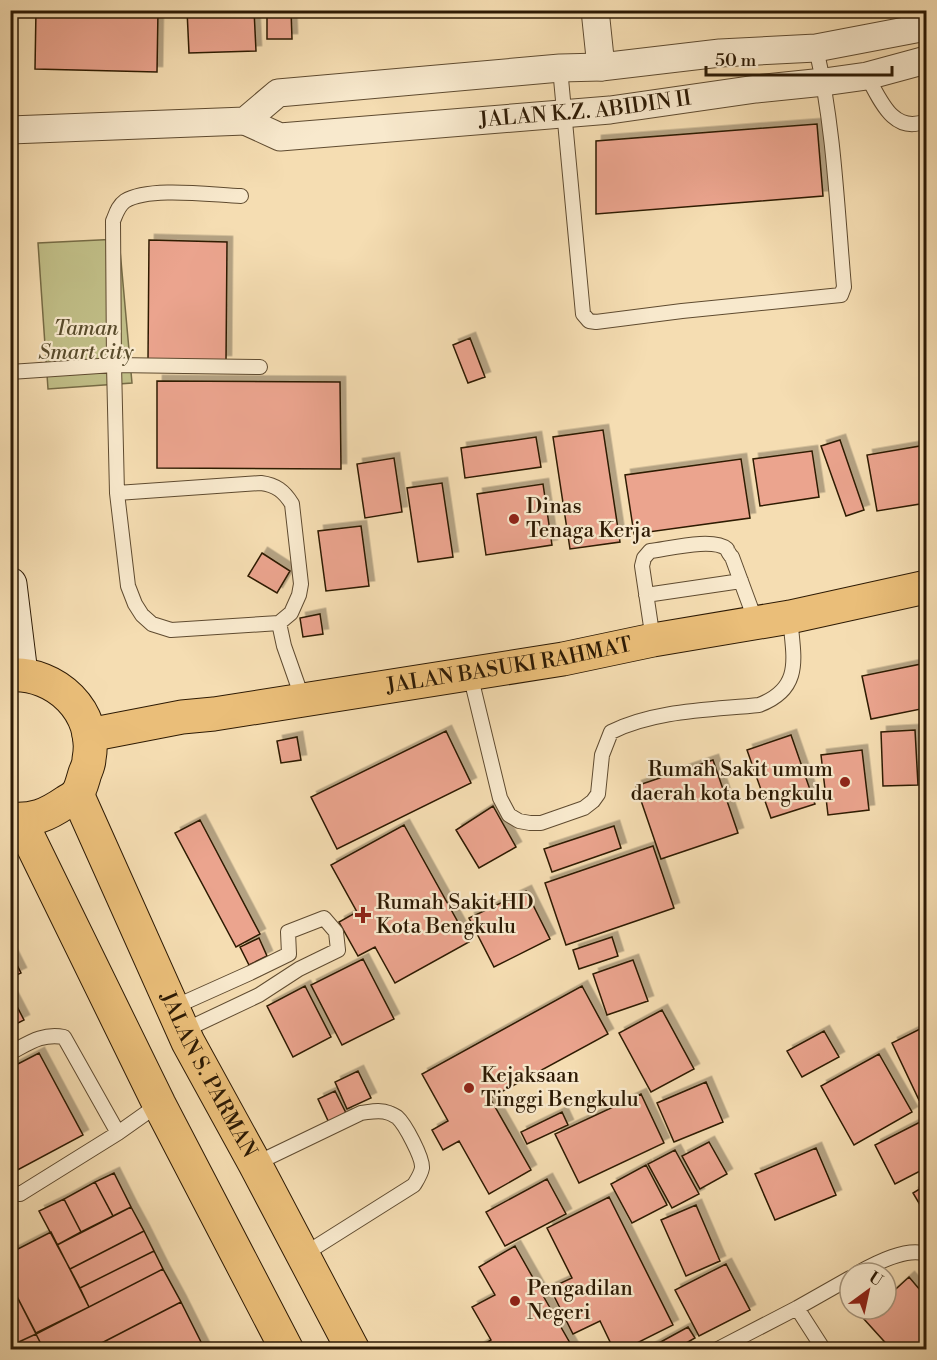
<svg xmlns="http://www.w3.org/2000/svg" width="937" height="1360" font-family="'Libre Bodoni',serif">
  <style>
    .green { fill: #c1bf88; stroke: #776c46; stroke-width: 1.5 }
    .building { fill: #eba48e; stroke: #2d1a04; stroke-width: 1.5; filter: url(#shadow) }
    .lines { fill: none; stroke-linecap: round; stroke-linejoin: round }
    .lane-casing { stroke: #5f4b30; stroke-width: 16 }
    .street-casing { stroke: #5f4b30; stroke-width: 29 }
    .secondary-casing { stroke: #2d1a04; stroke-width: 35 }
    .primary-casing { stroke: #2d1a04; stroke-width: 35 }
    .lane { stroke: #f8e9cd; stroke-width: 14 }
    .street { stroke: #f8e9cd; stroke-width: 27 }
    .secondary { stroke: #f8e9cd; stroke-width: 33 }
    .primary { stroke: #eabe79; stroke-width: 33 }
    .poi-dot { fill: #8f2418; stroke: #f8e9cd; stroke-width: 2 }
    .labels { text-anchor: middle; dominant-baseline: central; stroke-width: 4.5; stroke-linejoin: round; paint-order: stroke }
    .street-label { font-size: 21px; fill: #2d1a04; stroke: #f8e9cd }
    .park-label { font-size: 21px; font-style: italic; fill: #594c2c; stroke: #f8e9cd }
    .poi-label { font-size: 21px; fill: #2d1a04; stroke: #f8e9cd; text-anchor: start }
  </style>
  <defs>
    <filter id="shadow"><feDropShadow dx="5.5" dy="-5.5" stdDeviation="0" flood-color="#0004"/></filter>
  </defs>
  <rect width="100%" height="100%" fill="#f5ddb2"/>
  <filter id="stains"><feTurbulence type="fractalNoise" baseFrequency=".00333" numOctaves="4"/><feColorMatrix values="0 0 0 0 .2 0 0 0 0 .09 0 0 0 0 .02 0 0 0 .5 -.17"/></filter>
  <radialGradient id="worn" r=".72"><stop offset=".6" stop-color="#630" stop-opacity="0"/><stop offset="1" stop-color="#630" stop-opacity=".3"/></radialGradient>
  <path class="green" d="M119,239l13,144 -84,6 -10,-146z"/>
  <path class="building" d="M36,10h122l-1,62 -122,-3z
    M187,10h67l2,41 -67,2z
    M267,10h24l1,29h-25z
    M817,124l6,72 -227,18v-73z
    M149,240l78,2 -1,119 -78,-1z
    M470,338l15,39 -17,6 -15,-38z
    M157,381l183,1 1,87 -184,-1z
    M603,430l17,112 -50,7 -17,-112z
    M536,437l5,30 -76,11 -4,-30z
    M840,440l24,70 -18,6 -25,-70z
    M926,445v58l-49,8 -10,-56z
    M812,451l7,46 -59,9 -7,-47z
    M394,458l8,54 -37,6 -8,-54z
    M741,459l9,59 -116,16 -9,-59z
    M442,483l11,74 -35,5 -11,-74z
    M543,484l9,61 -66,10 -9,-61z
    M361,526l8,60 -43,5 -8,-60z
    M262,553l28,18 -13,22 -29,-17z
    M320,614l3,20 -20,3 -3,-19z
    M926,663v45l-55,11 -9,-43z
    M915,730l3,55 -35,1 -2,-54z
    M446,731l25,52 -134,66 -26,-52z
    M791,735l24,69 -44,14 -24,-68z
    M297,737l4,23 -20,3 -4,-22z
    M862,750l7,60 -41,5 -7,-60z
    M713,760l25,73 -77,26 -25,-73z
    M493,806l23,41 -37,21 -23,-38z
    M200,820l60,114 -24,13 -61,-114z
    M404,825l65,117 -74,41 -20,-36 -17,9 -19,-34 18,-10 -26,-47z
    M614,826l7,22 -69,24 -8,-23z
    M653,846l21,62 -108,37 -21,-62z
    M526,891l24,48 -56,28 -25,-49z
    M612,937l6,19 -39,13 -6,-19z
    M259,938l8,18 -18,9 -9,-18z
    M10,951l11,22 -11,5z
    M363,959l31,60 -52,26 -31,-60z
    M633,960l15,41 -41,14 -14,-41z
    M305,986l26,51 -38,20 -26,-51z
    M582,986l26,48 -118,64 41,72 -42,24 -30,-53 -16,9 -11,-20 16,-9 -26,-47z
    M10,993l14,27 -14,7z
    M662,1010l32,59 -43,23 -32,-59z
    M926,1026v71l-7,3 -27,-57z
    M824,1031l15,26 -37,20 -15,-26z
    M39,1053l44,82 -73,39v-106z
    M879,1054l33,58 -58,33 -33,-59z
    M358,1071l13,27 -24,11 -12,-27z
    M706,1082l17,40 -49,20 -17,-39z
    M335,1091l13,26 -18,8 -12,-26z
    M641,1094l23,49 -85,40 -24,-49z
    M562,1112l6,13 -41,19 -6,-12z
    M926,1119v49l-31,16 -20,-39z
    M709,1142l18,32 -27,15 -18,-33z
    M816,1148l20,47 -61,25 -20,-46z
    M675,1150l24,44 -27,14 -24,-44z
    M646,1165l21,40 -35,18 -21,-39z
    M114,1173l17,34 -18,9 -18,-34z
    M547,1179l19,35 -61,32 -19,-34z
    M95,1182l18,34 -32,16 -17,-33z
    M926,1185v30l-13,-22z
    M609,1197l64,128 -50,25h-9l-14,-29 -27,13 -23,-46 22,-10 -25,-50z
    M64,1199l17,33 -24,13 -18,-34z
    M696,1205l24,56 -34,15 -25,-56z
    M131,1207l13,24 -74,38 -13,-24z
    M144,1231l10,20 -74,37 -10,-19z
    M51,1232l38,75 -53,26 -26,-50v-30z
    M515,1246l43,76 16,28h-99l16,-10 -19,-33 23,-12 -16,-28z
    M154,1251l9,18 -74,38 -9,-19z
    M726,1264l24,46 -51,26 -24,-46z
    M163,1269l18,33 -93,48h-44l-8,-16z
    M909,1277l17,20v50l-2,3h-32l-29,-32 10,-9h13v-11z
    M10,1283l26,51 -26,12z
    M181,1302l24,48h-117z
    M688,1327l7,11 -21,12h-28z
    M36,1334l8,16h-34v-4z"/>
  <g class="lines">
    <g class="lane-casing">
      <path id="lane" d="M560,68l23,246 6,7 7,1 86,-11 159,-16 3,-8c-7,-80 -10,-161 -28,-239
        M867,76c13,23 26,59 59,45
        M260,367l-146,-2 3,128 11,93 7,18 7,11 10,9 19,6 108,-7 5,23 19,54
        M10,372l104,-7 -1,-144c3,-7 5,-15 12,-20 24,-15 87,-6 116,-5
        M117,493l144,-10c15,2 23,8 31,21l9,80 -2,11 -8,18 -12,10
        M646,595l95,-14
        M653,640l-11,-74 2,-8 6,-7c18,-2 63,-14 77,-2 0,1 4,8 5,8l24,65
        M470,674l30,124 9,17 10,6 11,2h11l43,-15 9,-7 5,-7 4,-39 9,-23c44,-22 100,-22 148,-27 45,-17 34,-49 31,-88
        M172,1008l78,-35 39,-19 -1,-22 36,-14 12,14 2,18 -39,19 -40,26 -76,36
        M10,1053c19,-10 32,-20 54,-16l54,96
        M255,1164l106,-51c9,-1 19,-4 28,0 1,0 8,4 8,4 8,7 26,41 25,51 -1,6 -5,12 -8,17l-111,70
        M10,1193l10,1 98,-61 41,-29
        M858,1273c18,-10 49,-26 68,-19
        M797,1308l27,42
        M716,1350l81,-42 53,-30"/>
    </g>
    <g class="street-casing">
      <g id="street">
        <path d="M595,10l6,57"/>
        <path id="s1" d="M245,121l35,16 330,-27 146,-21 68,-7 43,-6 59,-16"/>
        <path d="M10,130l235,-9 33,-28 282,-25 41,-1 119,-14 96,-5 110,-21"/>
      </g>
    </g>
    <g class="secondary-casing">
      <path id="secondary" d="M10,584l11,90"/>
    </g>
    <g class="primary-casing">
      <g id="primary">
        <path d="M10,675c46,-3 88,37 79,84 0,5 -2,9 -4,14 -2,6 -4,16 -8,21 -2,3 -8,6 -11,8 -19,13 -33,19 -56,17"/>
        <path id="s2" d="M89,735l93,-18 32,-3 349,-55 90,-19 137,-23 136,-30"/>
        <path id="s3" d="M77,794l111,248 67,122 98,186"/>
        <path d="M20,820l139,284 128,246"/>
      </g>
    </g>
    <use href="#lane" class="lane"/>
    <use href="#street" class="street"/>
    <use href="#secondary" class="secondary"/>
    <use href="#primary" class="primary"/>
  </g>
  <g class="poi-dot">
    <circle cx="514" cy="519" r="6"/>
    <circle cx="845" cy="782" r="6"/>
    <path d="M360 906h6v6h6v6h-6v6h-6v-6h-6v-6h6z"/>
    <circle cx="469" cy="1088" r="6"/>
    <circle cx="515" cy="1301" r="6"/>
  </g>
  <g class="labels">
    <g class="street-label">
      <text stroke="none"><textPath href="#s1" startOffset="345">JALAN K.Z. ABIDIN II</textPath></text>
      <text stroke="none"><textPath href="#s2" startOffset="426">JALAN BASUKI RAHMAT</textPath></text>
      <text stroke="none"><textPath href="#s3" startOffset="310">JALAN S. PARMAN</textPath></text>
    </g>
    <g class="park-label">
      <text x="86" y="329">Taman<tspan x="86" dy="24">Smart city</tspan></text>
    </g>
    <g class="poi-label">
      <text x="526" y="507">Dinas<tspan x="526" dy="24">Tenaga Kerja</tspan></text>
      <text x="833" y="770" text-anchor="end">Rumah Sakit umum<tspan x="833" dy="24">daerah kota bengkulu</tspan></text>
      <text x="376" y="903">Rumah Sakit HD<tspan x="376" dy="24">Kota Bengkulu</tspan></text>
      <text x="481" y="1076">Kejaksaan<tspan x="481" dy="24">Tinggi Bengkulu</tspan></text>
      <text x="527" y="1289">Pengadilan<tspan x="527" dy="24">Negeri</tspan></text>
    </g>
  </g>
  <rect width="937" height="1360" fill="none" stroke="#f5ddb2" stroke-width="36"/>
  <rect x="12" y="12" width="913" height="1336" fill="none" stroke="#2d1a04" stroke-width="3"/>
  <rect x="18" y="18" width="901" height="1324" fill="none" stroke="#2d1a04" stroke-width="1.5"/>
  <g transform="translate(868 1291) rotate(33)"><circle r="28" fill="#f8e9cd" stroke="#a7967d" stroke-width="1.5"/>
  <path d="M0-4.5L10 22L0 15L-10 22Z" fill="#8f2418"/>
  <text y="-9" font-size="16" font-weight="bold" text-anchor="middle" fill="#2d1a04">U</text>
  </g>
  <path d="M706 66v9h186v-9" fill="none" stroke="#2d1a04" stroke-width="3"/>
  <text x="715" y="66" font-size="18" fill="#2d1a04" stroke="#f8e9cd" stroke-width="4.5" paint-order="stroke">50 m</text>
  <rect width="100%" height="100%" filter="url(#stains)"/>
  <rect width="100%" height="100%" fill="url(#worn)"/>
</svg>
